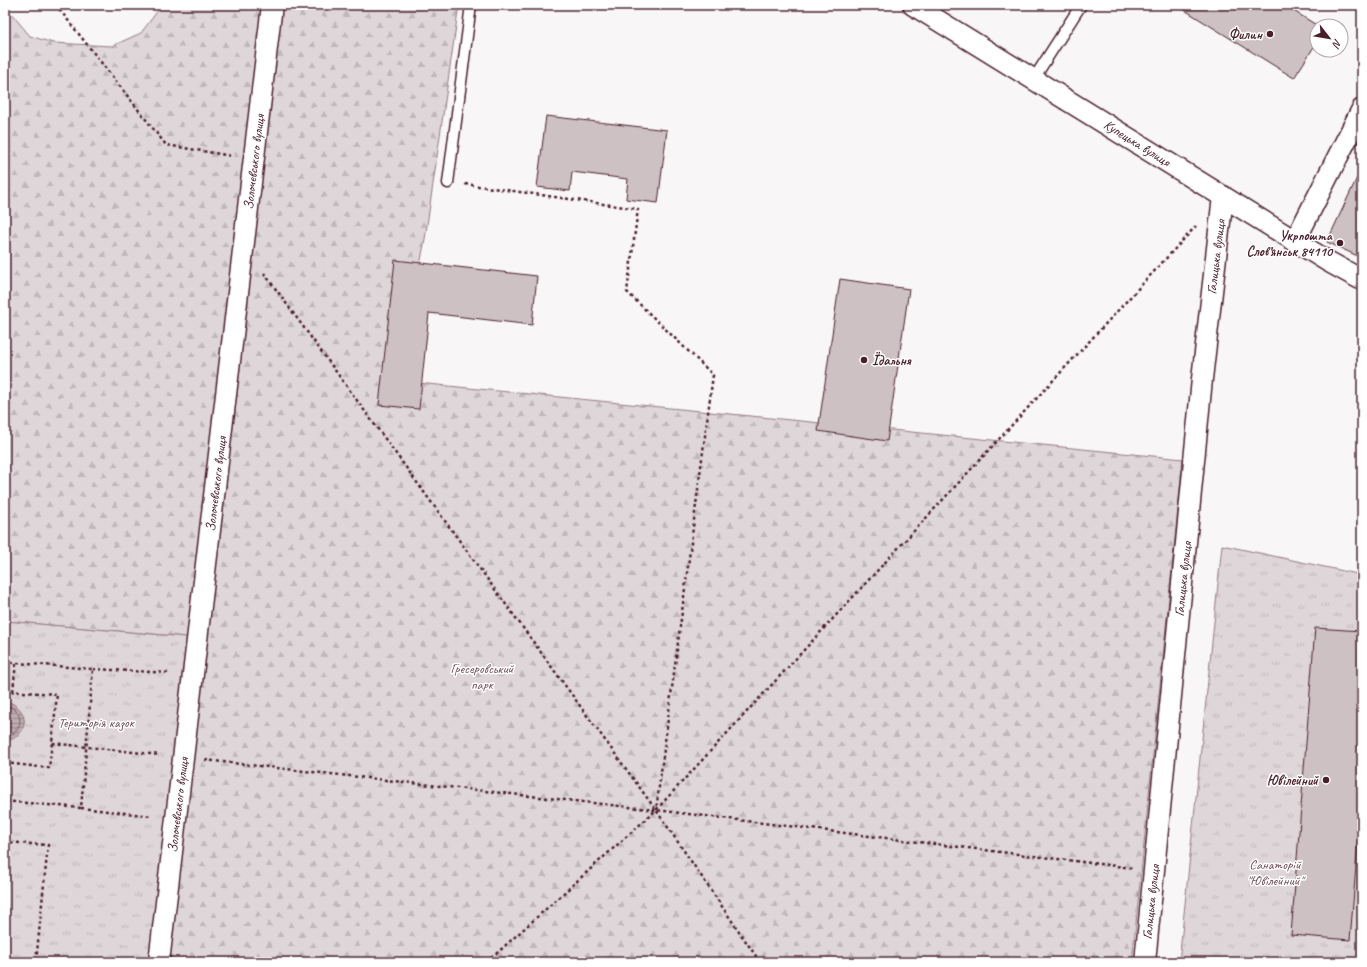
<svg xmlns="http://www.w3.org/2000/svg" width="1367" height="967" font-family="Caveat,sans-serif">
  <style>
    .forest { fill: url(#forest-firs); stroke: #947a82 }
    .park { fill: url(#park-tufts); stroke: #947a82 }
    .water { fill: url(#water-rules); stroke: #8f747b }
    .lines { fill: none; stroke-linecap: round; stroke-linejoin: round }
    .shore { stroke: #785860; stroke-width: 1 }
    .building { fill: #cdc1c4; stroke: #4a1f2b }
    .lane-casing { stroke: #4a1f2b; stroke-width: 13 }
    .street-casing { stroke: #4a1f2b; stroke-width: 23 }
    .path { stroke: #4a1f2b; stroke-width: 2.5; stroke-dasharray: 3 3; stroke-linecap: butt }
    .lane { stroke: #fff; stroke-width: 10 }
    .street { stroke: #fff; stroke-width: 20 }
    .poi-dot { fill: #4a1f2b; stroke: #fff; stroke-width: 1.5 }
    .labels { text-anchor: middle; dominant-baseline: central; stroke-width: 3; stroke-linejoin: round; paint-order: stroke }
    .poi-label { font-size: 14px; font-weight: bold; fill: #4a1f2b; stroke: #fff; text-anchor: end }
    .street-label { font-size: 14px; fill: #4a1f2b; stroke: #fff }
    .park-label { font-size: 14px; fill: #6f4d56; stroke: #fff }
  </style>
  <defs>
    <pattern id="forest-firs" width="22" height="20" patternUnits="userSpaceOnUse"><rect width="22" height="20" fill="#ded6d9"/><path d="M5 1l3.5 6h-7zM16 11l3.5 6h-7z" fill="#c0b7ba"/></pattern>
    <pattern id="park-tufts" width="24" height="20" patternUnits="userSpaceOnUse"><rect width="24" height="20" fill="#ded6d9"/><path d="M3 7l-1-3M5 7V3M7 7l1-3M15 17l-1-3M17 17v-4M19 17l1-3" fill="none" stroke="#c0b7ba"/></pattern>
    <pattern id="water-rules" width="6" height="5" patternUnits="userSpaceOnUse"><rect width="6" height="5" fill="#bdadb0"/><path d="M0 2.5h6" fill="none" stroke="#9c8c8f"/></pattern>
  </defs>
  <rect width="100%" height="100%" fill="#f8f6f7"/>
  <filter id="ink" filterUnits="userSpaceOnUse"><feTurbulence type="fractalNoise" baseFrequency=".025" numOctaves="2"/><feDisplacementMap in="SourceGraphic" scale="8" xChannelSelector="R" yChannelSelector="G"/><feConvolveMatrix kernelMatrix="1 2 1 2 8 2 1 2 1" color-interpolation-filters="sRGB"/></filter>
  <g filter="url(#ink)">
    <path class="forest" d="M162,5h297l-34,234 -27,142 785,78 -51,503h-973l38,-324 -192,-17v-615l25,30 23,7 59,3 29,-13z"/>
    <path class="park" d="M1222,545l140,30v387h-183z
      M5,621l192,17 -38,324h-154z"/>
    <path class="water" d="M5,701c25,5 26,35 1,40z"/>
    <g class="lines">
      <path class="shore" d="M5,705c20,4 20,28 0,32"/>
    </g>
    <path class="building" d="M1186,5h98l34,21 -1,16 -23,36 -111,-69z
      M546,116l121,14 -9,73 -32,-4 2,-20 -56,-7 -2,19 -33,-4z
      M1362,167v91l-35,-16z
      M395,260l142,16 -5,49 -103,-12 -10,96 -40,-4z
      M840,279l69,10 -22,152 -69,-10z
      M1315,628l47,3v161l-12,148 -59,-5z"/>
    <g class="lines">
      <g class="lane-casing">
        <path id="lane" d="M1033,80l48,-75
          M448,183l23,-178"/>
      </g>
      <g class="street-casing">
        <path id="street" d="M913,5l416,257 33,18
          M1295,241l67,-132
          M159,962l113,-957
          M1145,962l57,-583 21,-183"/>
      </g>
      <path class="path" d="M56,5l110,140 66,11
        M465,184l173,25 -11,83 86,83 -57,435
        M264,273l392,537 104,152
        M5,662l88,7 -12,139 -76,-7
        M93,669l78,4
        M5,691l52,3 -5,49 108,12
        M13,691l3,-28
        M205,760l451,50 476,58
        M5,763l44,5 3,-25
        M5,776l1,-13
        M81,808l71,8
        M5,842l43,3 -12,117
        M487,962l169,-152 540,-584"/>
      <use href="#lane" class="lane"/>
      <use href="#street" class="street"/>
    </g>
  </g>
  <g class="poi-dot">
    <circle cx="1270" cy="34" r="4"/>
    <circle cx="1340" cy="243" r="4"/>
    <circle cx="864" cy="360" r="4"/>
    <circle cx="1326" cy="780" r="4"/>
  </g>
  <g class="labels">
    <g class="poi-label">
      <text x="1262" y="34">Филин</text>
      <text x="1332" y="235">Укрпошта<tspan x="1332" dy="16">Слов’янськ 84110</tspan></text>
      <text x="872" y="360" text-anchor="start">Їдальня</text>
      <text x="1318" y="780">Ювілейний</text>
    </g>
    <g class="street-label">
      <text transform="translate(1137 143) rotate(32)">Купецька вулиця</text>
      <text transform="translate(254 162) rotate(-83)">Золочевського вулиця</text>
      <text transform="translate(1216 257) rotate(-83)">Галицька вулиця</text>
      <text transform="translate(216 484) rotate(-83)">Золочевського вулиця</text>
      <text transform="translate(1183 579) rotate(-84)">Галицька вулиця</text>
      <text transform="translate(178 805) rotate(-83)">Золочевського вулиця</text>
      <text transform="translate(1151 902) rotate(-84)">Галицька вулиця</text>
    </g>
    <g class="park-label">
      <text x="482" y="668">Гресеровський<tspan x="482" dy="16">парк</tspan></text>
      <text x="96" y="722">Територія казок</text>
      <text x="1275" y="864">Санаторій<tspan x="1275" dy="16">"Ювілейний"</tspan></text>
    </g>
  </g>
  <rect width="1367" height="967" fill="none" stroke="#fff" stroke-width="20"/>
  <rect x="10" y="10" width="1347" height="947" fill="none" stroke="#4a1f2b" stroke-width="1.5" filter="url(#ink)"/>
  <g transform="translate(1329 38) rotate(121)"><circle r="19" fill="#ffffff" stroke="#b7a5aa"/>
  <path d="M0-3L7 15L0 10L-7 15Z" fill="#4a1f2b"/>
  <text y="-6" font-size="11" font-weight="bold" text-anchor="middle" fill="#4a1f2b">N</text>
  </g>
</svg>
